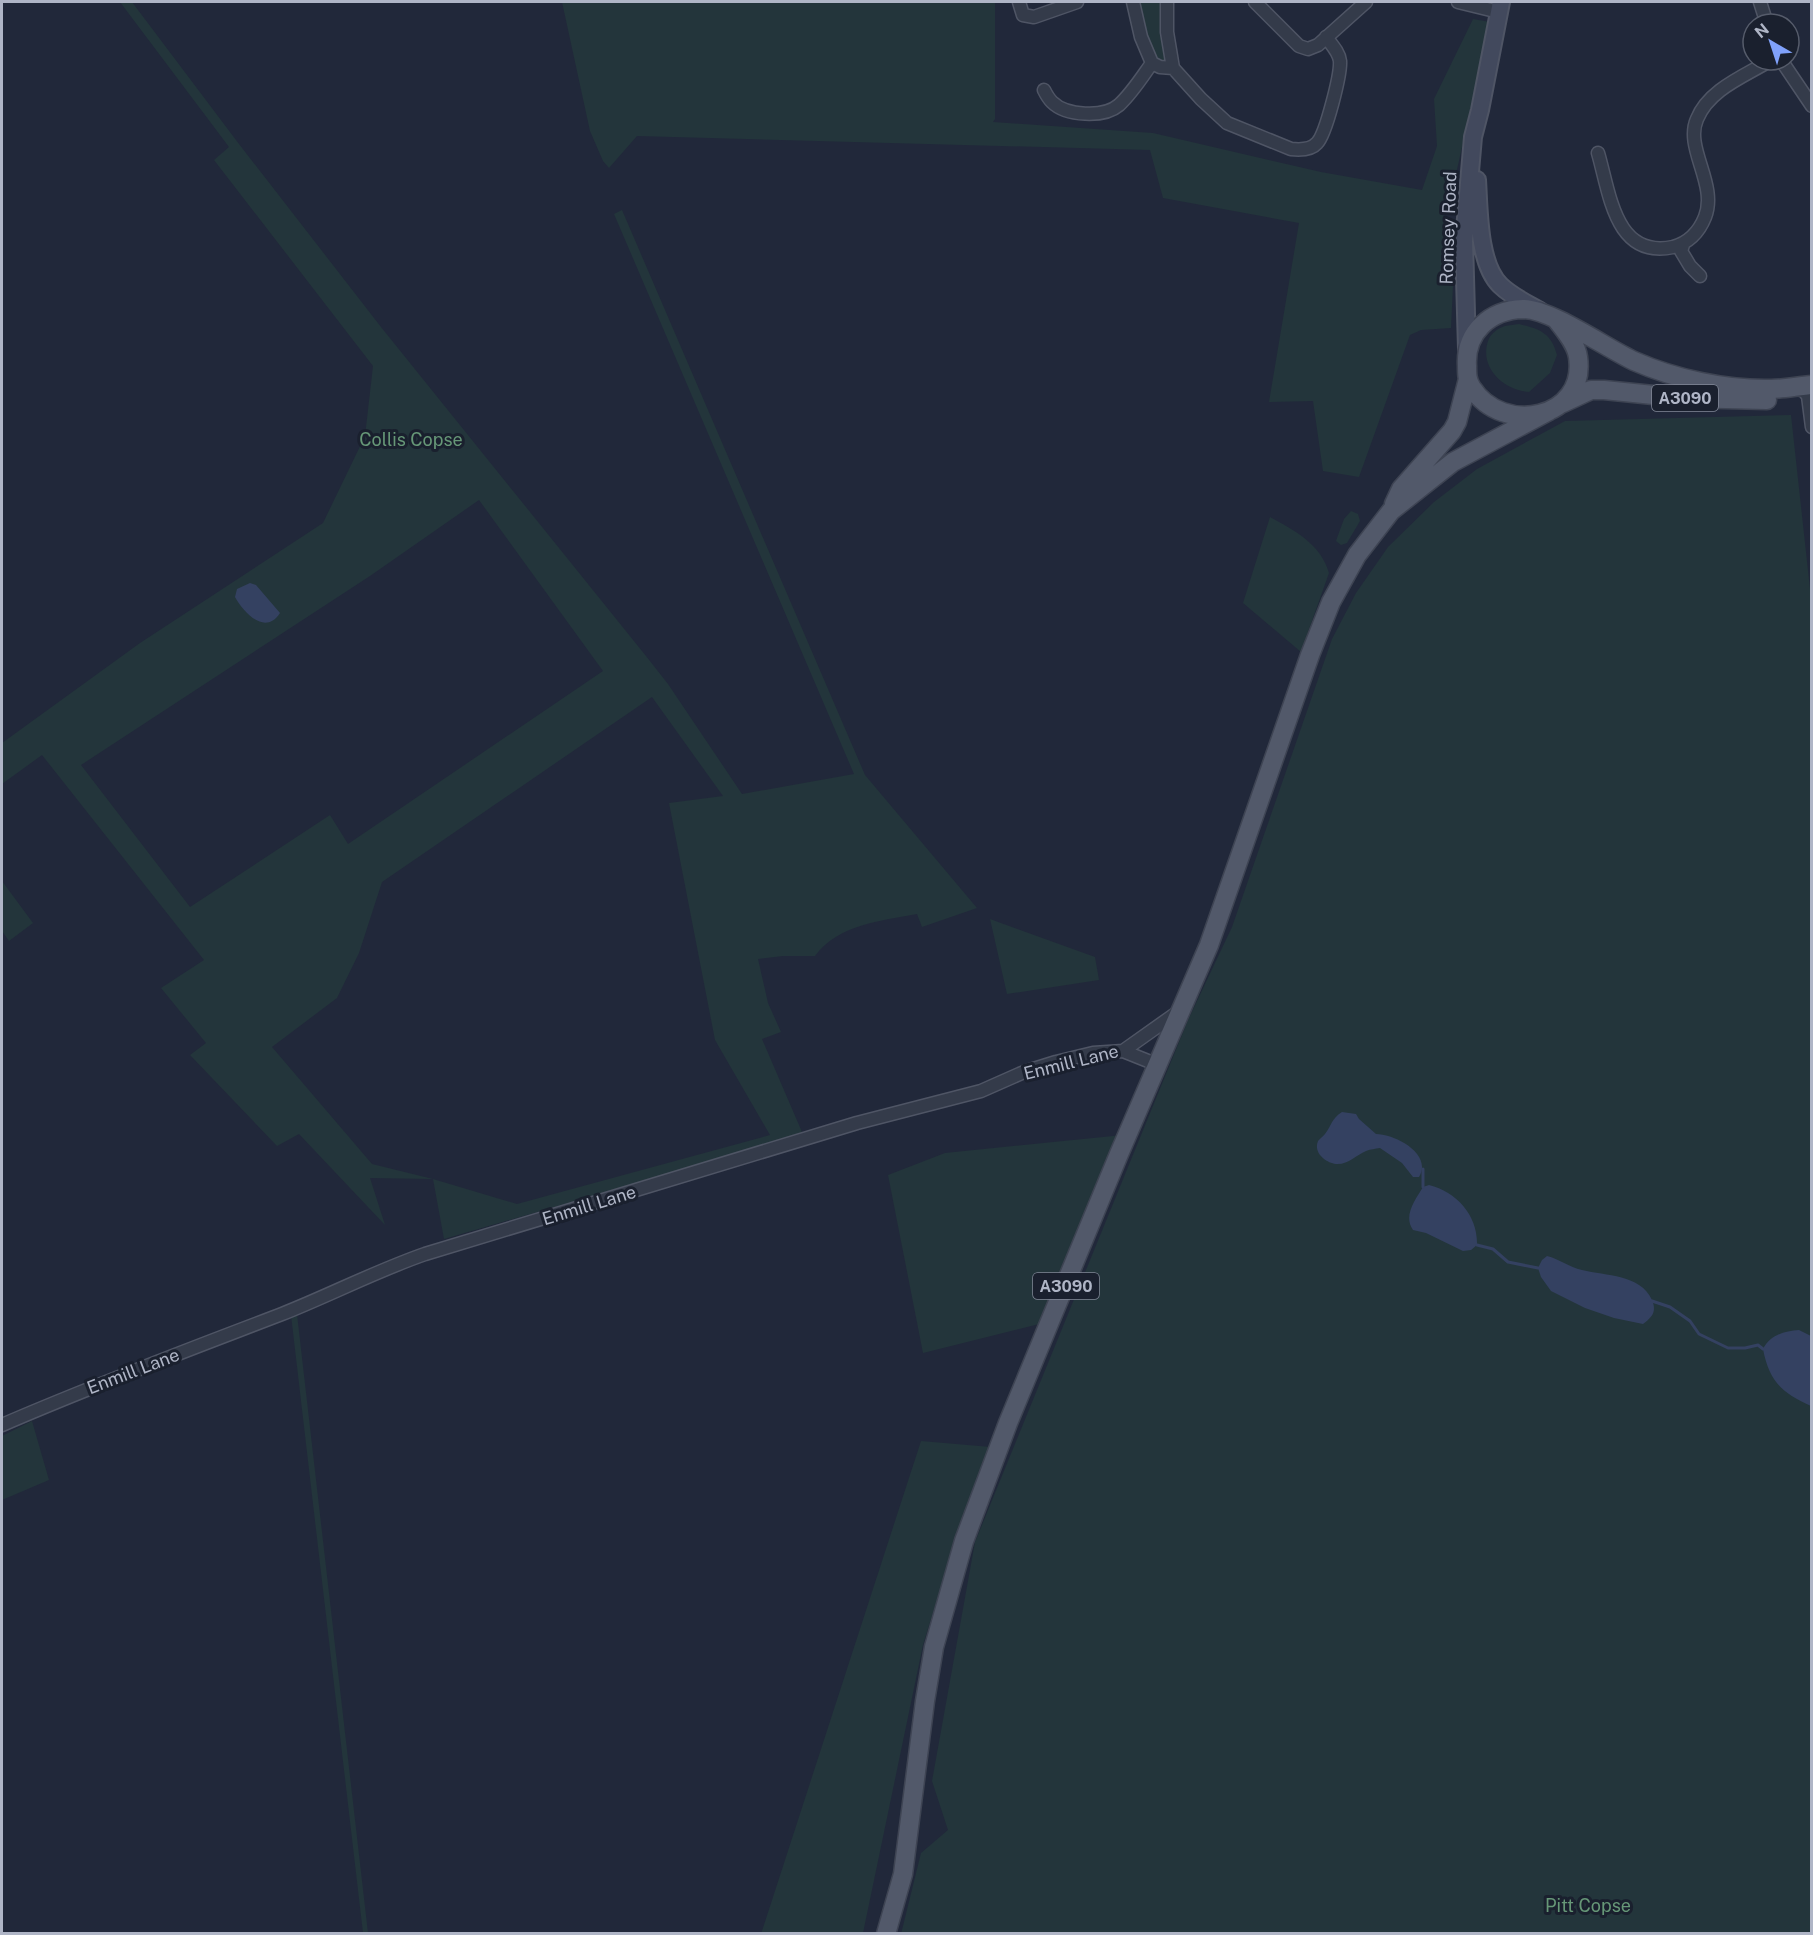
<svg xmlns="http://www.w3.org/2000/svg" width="1813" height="1935" font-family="'Public Sans',sans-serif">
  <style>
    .green { fill: #23353b; fill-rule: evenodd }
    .water { fill: #344161 }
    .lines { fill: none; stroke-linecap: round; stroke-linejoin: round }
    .stream { stroke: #344161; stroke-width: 3 }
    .minor-casing { stroke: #4f5565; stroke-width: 15 }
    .secondary-casing { stroke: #4f5565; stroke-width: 20 }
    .primary-casing { stroke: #3e4453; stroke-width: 21 }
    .minor { stroke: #343b4a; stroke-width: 12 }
    .secondary { stroke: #42495d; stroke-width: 16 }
    .primary { stroke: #52596a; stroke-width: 18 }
    .labels { text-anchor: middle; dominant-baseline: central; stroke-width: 6; stroke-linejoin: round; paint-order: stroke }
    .shield { fill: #1a202e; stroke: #828898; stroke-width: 1.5 }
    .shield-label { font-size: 16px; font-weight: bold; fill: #afb5c6 }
    .street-label { font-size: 18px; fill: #afb5c6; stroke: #1a202e }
    .park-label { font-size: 18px; fill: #669777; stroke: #1a202e }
  </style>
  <rect width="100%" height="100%" fill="#21283a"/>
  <path class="green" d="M120,2h12l107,142 142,183 265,329 22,28 74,110 112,-20 -240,-560 8,-4 243,565 112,133 -55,19 -5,-13c-37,7 -78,10 -102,42h-32l-25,3 10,44 13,29 -19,7 40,93 -27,11 -331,96 -11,-60 -63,-1 15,47 -86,-91 -22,12 -87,-91 16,-12 -45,-55 43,-28 -162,-205 -40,29v-41l138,-100 183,-120 42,-87 8,-70 -159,-206 15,-13zM479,500l124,171 -255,173 -18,-29 -140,92 -109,-142 289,-189zM652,697l71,99 -54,7 46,237 55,95 -253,69 -84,-25 -61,-15 -100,-117 65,-49 22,-45 23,-71z
    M562,2h433v117l-2,3 160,11 168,39 101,18 15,-44 -3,-47 39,-80 17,3 -34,152 -8,21 -5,23 4,29 7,17 -3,64 -30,2 -11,5 -51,142 -36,-6 -10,-70 -44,1 30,-179 -136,-25 -13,-48 -513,-14 -28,32 -6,-7 -13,-30z
    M1140,2h22l6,58 -13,1 -14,-47z
    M1519,324c20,5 32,8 38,31l-7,18 -21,19c-25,-2 -50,-24 -41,-51 2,-7 10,-13 17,-15 4,-1 10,-1 14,-2z
    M1791,415l21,192 -1,1326 -910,1 20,-81 27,-23 -16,-49 43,-239 213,-522 44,-93 100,-288 24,-46 32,-46 46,-45 43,-33 88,-48z
    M1351,511l7,3 2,7 -13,22 -6,2 -5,-4 1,-3 7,-19z
    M1270,517c24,13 51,27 59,56l-28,79 -58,-49z
    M2,881l31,42 -24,18 -7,-10z
    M990,919l105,38 4,23 -92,14z
    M1123,1135l-84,189 -116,29 -35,-178 57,-22z
    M297,1314l71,619h-5l-72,-618z
    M32,1421l17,59 -47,20v-64z
    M921,1441l70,6 -35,91 -33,107 -60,288 -102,1z"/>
  <path class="water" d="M250,583l6,2 24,28c-15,23 -36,0 -45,-16l2,-8z
    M1342,1112l14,2 3,5 17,15c19,0 57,20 43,43h-6l-11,-14 -22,-15c-5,1 -9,1 -14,3 -10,4 -18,14 -30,13 -10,-1 -23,-11 -18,-23 2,-2 5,-5 7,-7 7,-9 6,-15 17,-22z
    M1429,1185c28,7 49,31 48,60l-6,5 -8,1 -37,-18 -13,-3c-10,-14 2,-30 10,-43z
    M1547,1256c12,3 22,11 35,14 24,6 58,4 70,30 5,12 0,17 -9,24l-29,-6 -29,-10 -34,-17 -10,-14 -3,-9 4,-8z
    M1799,1330l12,6v70c-29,-13 -42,-25 -48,-57 7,-14 21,-18 36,-19z"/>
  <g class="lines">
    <path class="stream" d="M1423,1187v-18
      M1477,1245l16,4 15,13 30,6
      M1652,1301l18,6 20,14 9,13 29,14h17l13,-3 5,4"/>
    <g class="minor-casing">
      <path id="minor" d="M1019,2l4,13 11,2 43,-15
        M1133,2l8,35 11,26 8,4 13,1
        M1167,2v30l6,36 28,31 26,24 64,26c9,1 20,1 26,-6 9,-9 24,-69 23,-82 -1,-9 -9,-17 -14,-24
        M1255,2l44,44 9,3 10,-4 48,-43
        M1458,2l41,10
        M1760,2l7,22
        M1781,60l31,46
        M1044,90c2,4 5,9 8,12 14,14 52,16 67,3 13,-12 23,-28 33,-42
        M1598,153c12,41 17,106 75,94 15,-4 26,-15 32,-30 13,-33 -21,-69 -8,-98 12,-30 48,-43 74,-59
        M1683,245l-2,6 9,15 10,10
        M1793,389l10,1 5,6 4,31
        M1123,1051l35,14
        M2,1425c92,-40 186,-75 280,-111 48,-19 94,-43 143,-60l432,-131 124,-32 43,-19 32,-10 37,-9 30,-2 55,-39"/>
    </g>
    <g class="secondary-casing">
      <path id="secondary" d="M1477,180c2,30 1,83 23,105 11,11 26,18 40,26
        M1467,349l-3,-108 9,-104 7,-27 21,-108"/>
    </g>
    <g class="primary-casing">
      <path id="primary" d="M1556,319c8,11 20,24 22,38 9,62 -75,79 -106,31 -5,-7 -5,-14 -5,-22 -2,-34 23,-56 56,-57 28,0 83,39 111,52 41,18 92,29 137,28 13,0 27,-3 41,-4
        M1563,403l28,-13h13l79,8 84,2
        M1394,504l7,-15 51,-58 5,-9 11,-43
        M886,1934l17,-60 22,-173 9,-54 30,-106 44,-118 111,-269 90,-209 101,-290 21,-53 26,-47 34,-44 62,-49 96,-51"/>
    </g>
    <use href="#minor" class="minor"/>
    <use href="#secondary" class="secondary"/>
    <use href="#primary" class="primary"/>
  </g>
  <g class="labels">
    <g class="shield">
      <rect x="1652" y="385" width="66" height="26" rx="4.5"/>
      <rect x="1033" y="1273" width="66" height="26" rx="4.5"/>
    </g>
    <g class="shield-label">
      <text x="1685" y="398">A3090</text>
      <text x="1066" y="1286">A3090</text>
    </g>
    <g class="street-label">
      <text transform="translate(1448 228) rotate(-88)">Romsey Road</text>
      <text transform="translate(1071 1062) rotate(-14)">Enmill Lane</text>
      <text transform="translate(589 1205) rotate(-17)">Enmill Lane</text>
      <text transform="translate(133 1371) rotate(-21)">Enmill Lane</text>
    </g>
    <g class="park-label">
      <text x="411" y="439">Collis Copse</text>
      <text x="1588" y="1905">Pitt Copse</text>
    </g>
  </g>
  <rect width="1813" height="1935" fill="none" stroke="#afb5c6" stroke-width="6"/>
  <g transform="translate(1771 42) rotate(321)"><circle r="28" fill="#1a202e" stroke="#565c6b" stroke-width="1.5"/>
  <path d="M0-4.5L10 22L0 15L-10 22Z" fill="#80a1fa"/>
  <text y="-9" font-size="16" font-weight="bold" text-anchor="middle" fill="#afb5c6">N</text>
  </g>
</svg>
